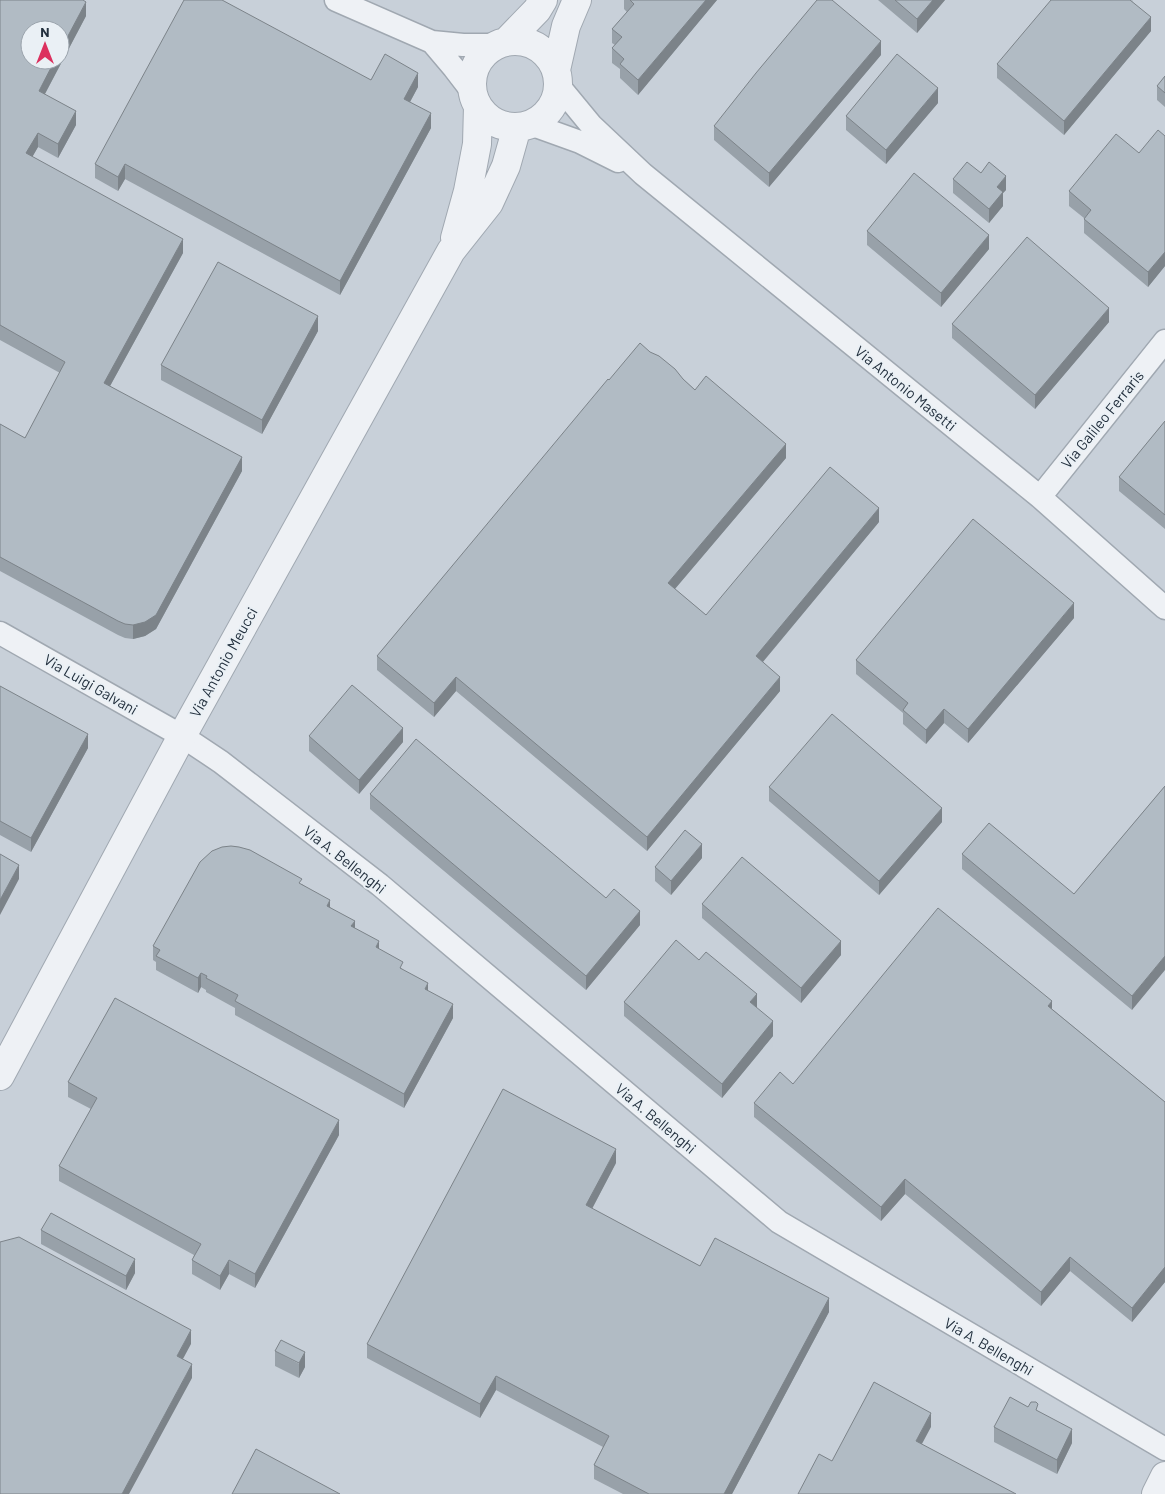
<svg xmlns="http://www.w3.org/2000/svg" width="1165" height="1494" font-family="Barlow,sans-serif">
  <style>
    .built { fill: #c8d0d9; fill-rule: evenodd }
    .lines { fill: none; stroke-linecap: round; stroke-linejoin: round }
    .minor-casing { stroke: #a0a8b1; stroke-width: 25 }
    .tertiary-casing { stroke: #a0a8b1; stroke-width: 30 }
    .minor { stroke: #eef1f5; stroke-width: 22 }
    .tertiary { stroke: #eef1f5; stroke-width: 28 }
    .wall { fill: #98a1a9 }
    .shaded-wall { fill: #7c8389 }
    .building { fill: #b1bbc4; stroke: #7c8389 }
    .labels { text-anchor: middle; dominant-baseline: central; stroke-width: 4; stroke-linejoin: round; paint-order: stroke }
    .street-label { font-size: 15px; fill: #23303e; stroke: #eaf0f5 }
  </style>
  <rect width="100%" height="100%" fill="#dbe1e7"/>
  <path class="built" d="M0,0h1165v1494h-1165zM30,30h30v30h-30z"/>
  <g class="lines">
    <g class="minor-casing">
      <path id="minor" d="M336,0l96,42 31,3h33
        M432,42l22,26 20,26
        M558,85l33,40 52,49 397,323 125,111
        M530,124l50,18 38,19
        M1040,497l125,-156
        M0,633l182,103 39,26 159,123 399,337 386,227"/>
    </g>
    <g class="tertiary-casing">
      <path id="tertiary" d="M507,41l30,-31 6,-10
        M472 84a43 43 0 1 1 86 0a43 43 0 1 1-86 0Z
        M556,70l10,-44 11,-26
        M455,238l13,-47 9,-47 1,-38
        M0,1076l182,-340 269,-485 38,-48 17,-37 11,-39
        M1156,1494l9,-18"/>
    </g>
    <use href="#minor" class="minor"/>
    <use href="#tertiary" class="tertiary"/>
  </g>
  <path class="wall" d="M0,0l86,16 -41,78 31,31 -18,33 -20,-11 -6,10 151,96 -73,133 132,85 -86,158 -11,7 -12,3 -8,-1 -7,-3 -118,-64v-147l25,14 35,-65 -60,-33z
    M624,0h93l-79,95 -18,-17v-9l-8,-6v-15l3,-3 -3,-2v-14l15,-17 -3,-3z
    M878,0h67l-28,33z
    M1133,0l-1,1 19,30 -87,104 -67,-57v-14z
    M881,55l-112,132 -55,-47v-14z
    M1165,76v31l-8,-7v-14z
    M371,80l47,7 -8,15 21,26 -91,167 -215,-116 -7,12 -23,-13v-14z
    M938,103l-52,61 -40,-34v-14z
    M1165,136v130l-17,21 -64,-54v-15l-15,-12v-15l70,-38z
    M981,173l25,17 -3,3v13l-14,17 -36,-30v-14z
    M867,231l122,18 -48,58 -74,-62z
    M1109,322l-74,87 -83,-71v-14z
    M318,331l-56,103 -101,-54v-15z
    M683,379l12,11 91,68 -111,131 31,26 173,-93 -116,140 17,29 -133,160 -191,-160 -22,26 -57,-47v-14l232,-276z
    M1165,421v108l-46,-38v-14z
    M1074,618l-106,125 -24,-20 -18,21 -23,-20v-11l-47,-39v-14z
    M0,686l88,62 -57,104 -31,-17z
    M309,736l94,6 -44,52 -50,-43z
    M1165,786l-33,224 -170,-141v-15l112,40z
    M769,787l173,35 -63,73 -110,-94z
    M370,794l236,104 34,27 -54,65 -216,-181z
    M702,858l-31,37 -16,-14v-14z
    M302,884l28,23 98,84 25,27 -49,90 -169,-93v-7l-29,-16v-2l-5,-3 -3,6 -42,-23v-8l-3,-2v-14z
    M702,904l139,51 -40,48 -99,-85z
    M699,960l58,48 16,28 -51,62 -98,-82v-14z
    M1052,1009l113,93v180l-33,40 -62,-51 -29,35 -136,-112 -24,27 -127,-104v-14l39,-19z
    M68,1082l271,53 -84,153 -26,-14 -9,16 -28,-16v-14l2,-5 -135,-74v-15l32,-57 -23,-12z
    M616,1163l-24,46 108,57 129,46 -97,182h-109l-29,-15v-14l9,-18 -107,-57 -16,28 -113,-60v-14z
    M41,1230l94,43 -9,17 -85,-46z
    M275,1351l30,16 -6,11 -24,-12z
    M1038,1411l34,32 -15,31 -63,-32v-15z"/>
  <path class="shaded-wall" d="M706,0h11l-79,95v-15z
    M933,0h12l-28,33v-14z
    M86,2v14l-47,89v-14l16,-31h5v-9z
    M1151,17v14l-87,104v-14z
    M881,41v14l-112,132v-14z
    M418,73v14l-14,26v-14z
    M938,88v15l-52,61v-14z
    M76,111v14l-18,33v-14z
    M431,113v15l-91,167v-14z
    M38,133v14l-12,21v-15z
    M125,164v15l-7,12v-14z
    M1006,176v14l-3,3v13l-14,17v-14l8,-22z
    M989,235v14l-48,58v-14z
    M183,239v14l-79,144v-14z
    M1165,252v14l-17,21v-15z
    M1109,308v14l-74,87v-14z
    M318,316v15l-56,103v-14z
    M786,444v14l-118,139v-14z
    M242,457v14l-86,158 -11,7 -12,3v-14z
    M879,508v14l-123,148v-14z
    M1074,603v15l-106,125v-14z
    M456,677v14l-22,26v-14z
    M780,677v14l-133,160v-14z
    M944,709v14l-18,21v-14z
    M403,728v14l-44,52v-14z
    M88,734v14l-57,104v-14z
    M942,808v14l-63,73v-14z
    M702,844v14l-31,37v-14z
    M19,865v14l-19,36v-15z
    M330,900v14l-3,-8z
    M640,911v14l-54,65v-14z
    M355,921v14l-4,-9z
    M379,941v14l-3,-8z
    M841,941v14l-40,48v-15z
    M1165,956v14l-33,40v-14z
    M201,973v14l-3,6v-15z
    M428,983v14l-3,-8z
    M757,994v14l-7,-6z
    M1052,1001v15l-4,-10z
    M453,1004v14l-49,90v-14z
    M773,1021v15l-51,62v-14z
    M339,1120v15l-84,153v-14z
    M616,1149v14l-30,57v-15z
    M905,1179v15l-24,27v-14z
    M1070,1257v14l-29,35v-14z
    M135,1259v14l-9,17v-14z
    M229,1260v14l-9,16v-14z
    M1165,1267v15l-33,40v-14z
    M829,1298v14l-97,182h-8z
    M191,1330v14l-14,26v-14z
    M305,1352v15l-6,11v-15z
    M192,1364v14l-63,116h-7z
    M496,1376v14l-16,28v-14z
    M931,1413v14l-15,28v-14z
    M1072,1429v14l-15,31v-14z"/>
  <path class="building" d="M0,0h83l3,2 -26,49v-21h-30v30h25l-16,31 37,20 -18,33 -20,-11 -12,20 157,86 -79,144 138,74 -86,158 -11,7 -12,3 -8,-1 -7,-3 -118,-64v-133l25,14 40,-76 -65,-37z
    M184,0h38l149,80 14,-26 33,19 -14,26 27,14 -91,168 -215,-117 -7,13 -23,-13z
    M630,0h76l-68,80 -18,-16 4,-5 -12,-11 10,-11 -10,-8 22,-25z
    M817,0h15l49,41 -112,132 -55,-47 42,-53z
    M895,0h38l-16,19z
    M1051,0h79l21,17 -87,104 -67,-57z
    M897,54l41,34 -52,62 -40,-34z
    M1165,76v17l-8,-7z
    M1158,130l7,6v116l-17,20 -64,-53 7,-9 -22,-19 47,-57 23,19z
    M967,162l14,11 8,-11 17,14 -9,11 6,5 -14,17 -36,-30z
    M914,173l75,62 -48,58 -74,-62z
    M1027,237l82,71 -74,87 -83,-71z
    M218,262l100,54 -56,104 -101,-55z
    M640,343l10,9 9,4 16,13 8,10 12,11 11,-14 80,68 -118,139 38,32 124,-148 49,41 -123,148 24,21 -133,160 -191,-160 -22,26 -57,-47 231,-277 1,1z
    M1165,421v94l-46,-38z
    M973,519l101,84 -106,126 -24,-20 -18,21 -23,-20 5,-7 -52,-43z
    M352,685l51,43 -44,52 -50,-44z
    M0,686l88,48 -57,104 -31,-17z
    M832,714l110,94 -63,73 -110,-94z
    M416,739l190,159 8,-9 26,22 -54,65 -216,-182z
    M1165,786v170l-33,40 -170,-142 27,-31 85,71z
    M685,830l17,14 -31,37 -16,-14z
    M231,846l8,1 11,3 52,29 -3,4 31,17 -3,6 28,15 -4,5 28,15 -3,6 27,15 -3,6 28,15 -3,6 28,15 -49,90 -169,-93 3,-6 -32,-17 1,-2 -6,-3 -3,5 -42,-22 4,-6 -7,-4 47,-84 12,-11 10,-4z
    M0,854l19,11 -19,35z
    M742,857l99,84 -40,47 -99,-84z
    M938,908l114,93 -4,5 117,96v165l-33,41 -62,-51 -29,35 -136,-113 -24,28 -127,-104 26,-31 13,12z
    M676,940l23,20 7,-8 51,42 -7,8 23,19 -51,63 -98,-82z
    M115,998l224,122 -84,154 -26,-14 -9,16 -28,-16 9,-16 -142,-78 38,-68 -29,-16z
    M503,1089l113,60 -30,56 114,61 15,-28 114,60 -105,196h-75l-55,-29 15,-29 -113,-60 -16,28 -113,-60z
    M51,1213l84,46 -9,17 -85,-46z
    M19,1237l172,93 -14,26 15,8 -70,130h-122v-252z
    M281,1340l24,12 -6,11 -24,-12z
    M874,1382l57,31 -15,28 100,53h-218l21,-40 13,7z
    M1010,1397l18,10 3,-5h5l2,2 -2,6 36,19 -15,31 -63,-33z
    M256,1449l84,45h-108z"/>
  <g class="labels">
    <g class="street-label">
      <text transform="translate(906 388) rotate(39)">Via Antonio Masetti</text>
      <text transform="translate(1102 419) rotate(-51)">Via Galileo Ferraris</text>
      <text transform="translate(223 662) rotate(-61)">Via Antonio Meucci</text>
      <text transform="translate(91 684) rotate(30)">Via Luigi Galvani</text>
      <text transform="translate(345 859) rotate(38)">Via A. Bellenghi</text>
      <text transform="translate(656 1118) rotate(40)">Via A. Bellenghi</text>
      <text transform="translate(989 1346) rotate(30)">Via A. Bellenghi</text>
    </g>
  </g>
  <g transform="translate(45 45)"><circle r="24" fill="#eaf0f5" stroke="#9aa3ac"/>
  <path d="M0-4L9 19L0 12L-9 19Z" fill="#dc305e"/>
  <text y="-8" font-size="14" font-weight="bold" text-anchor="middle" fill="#23303e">N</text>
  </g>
</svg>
